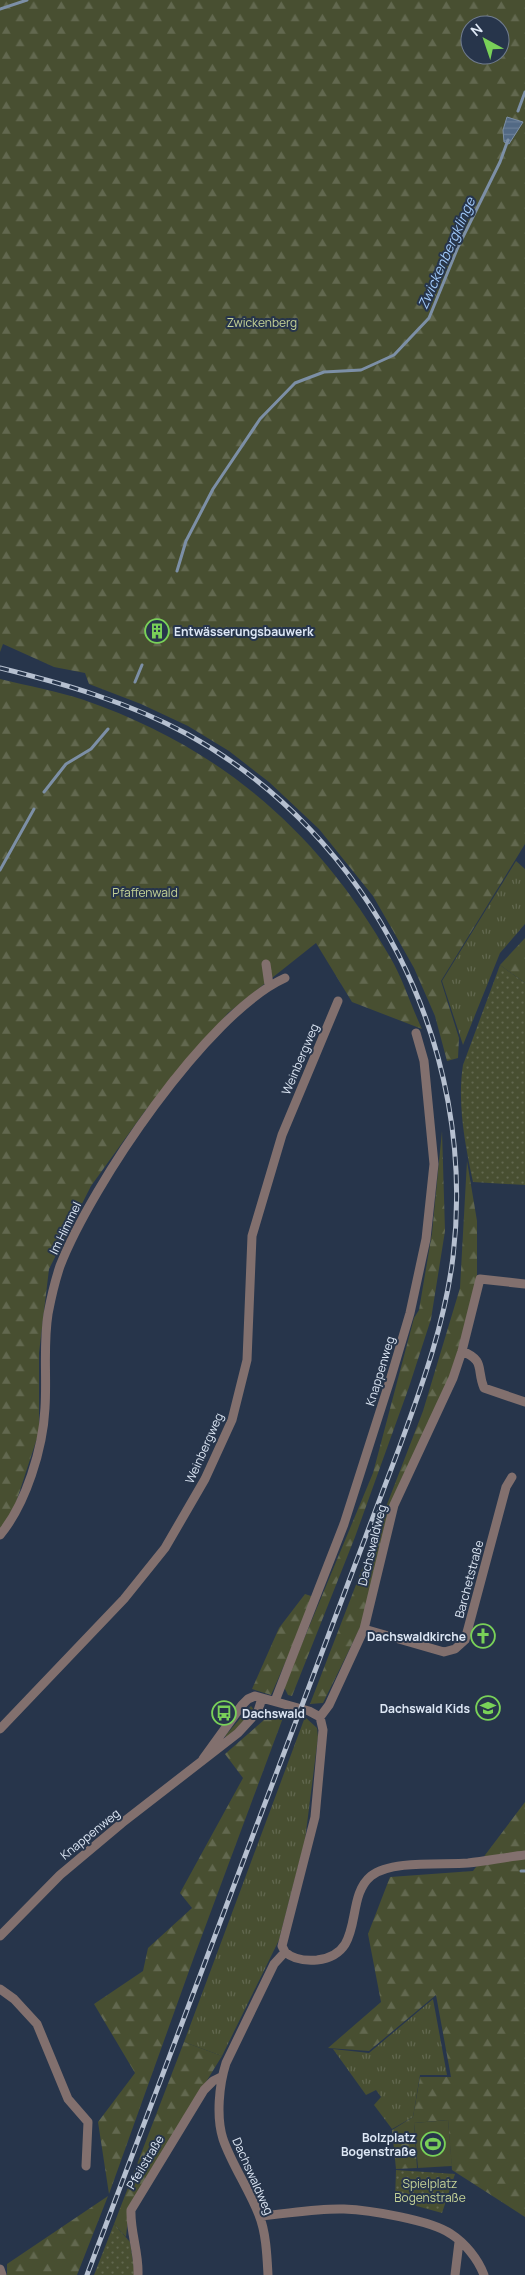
<svg xmlns="http://www.w3.org/2000/svg" width="525" height="2275" font-family="Manrope,sans-serif">
  <style>
    .grass { fill: url(#grass-tufts) }
    .forest { fill: url(#forest-firs); fill-rule: evenodd }
    .park { fill: url(#park-dots) }
    .pitch { fill: #484f31 }
    .water { fill: url(#water-rules); stroke: #7c8fa6 }
    .lines { fill: none; stroke-linecap: round; stroke-linejoin: round }
    .stream { stroke: #7c8fa6; stroke-width: 3 }
    .minor { stroke: #82706e; stroke-width: 9 }
    .rail-casing { stroke: #b6c0d0; stroke-width: 5 }
    .rail { stroke: #27354b; stroke-width: 3; stroke-dasharray: 9; stroke-linecap: butt }
    .labels { text-anchor: middle; dominant-baseline: central; stroke-width: 4; stroke-linejoin: round; paint-order: stroke }
    .park-label { font-size: 12px; fill: #c5d397; stroke: #27354b }
    .poi-label { font-size: 12px; font-weight: bold; fill: #dde7f5; stroke: #27354b; text-anchor: end }
    .street-label { font-size: 12px; fill: #dde7f5; stroke: #27354b }
    .water-label { font-size: 14px; font-style: italic; fill: #a1cafa; stroke: #27354b }
  </style>
  <defs>
    <pattern id="grass-tufts" width="24" height="20" patternUnits="userSpaceOnUse" patternTransform="scale(1.25)"><rect width="24" height="20" fill="#484f31"/><path d="M3 7l-1-3M5 7V3M7 7l1-3M15 17l-1-3M17 17v-4M19 17l1-3" fill="none" stroke="#62684f"/></pattern>
    <pattern id="forest-firs" width="22" height="20" patternUnits="userSpaceOnUse" patternTransform="scale(1.25)"><rect width="22" height="20" fill="#484f31"/><path d="M5 1l3.5 6h-7zM16 11l3.5 6h-7z" fill="#62684f"/></pattern>
    <pattern id="park-dots" width="8" height="8" patternUnits="userSpaceOnUse" patternTransform="scale(1.25)"><rect width="8" height="8" fill="#484f31"/><path d="M2 2h.1M6 6h.1" fill="none" stroke="#62684f" stroke-width="1.8" stroke-linecap="round"/></pattern>
    <pattern id="water-rules" width="6" height="5" patternUnits="userSpaceOnUse" patternTransform="scale(1.25)"><rect width="6" height="5" fill="#526984"/><path d="M0 2.5h6" fill="none" stroke="#6a7e96"/></pattern>
  </defs>
  <rect width="100%" height="100%" fill="#27354b"/>
  <path class="grass" d="M516,861l9,8v55l-25,29 -37,92 -21,-64z
    M251,1706l4,5 -28,27 -2,-2z
    M305,1717l12,11 1,9 -13,103 -26,100 -57,116 -38,-14z
    M433,1999l14,76h-27l-7,42 -21,12 -18,-24 7,-8 -5,-7 -10,5 -33,-46 36,4z"/>
  <path class="forest" d="M0,0h525v844l-84,137 18,57 -1,20 -11,3 -12,-45 -21,-48 -22,-39 -19,-33 -54,-67 -50,-47 -40,-31 -41,-25 -47,-22 -52,-20 -4,-11 -31,-6 -51,-23 -3,8zM470,25h30v30h-30z
    M0,679c28,7 57,12 84,21 136,47 235,132 306,257 13,22 21,49 32,72l-70,-27 -36,-59 -88,70 -83,98 -54,75 -42,83 -10,84v79l-28,86 -11,12z
    M525,938v45l-25,-18z
    M442,1131l3,100 -14,88 -22,68 -54,150 -63,159 -4,-1 -4,-8 89,-214 41,-155 5,-8 13,-77z
    M467,1161l10,60v59l-23,90 -61,134 -32,122 -38,77 -13,1 113,-293 37,-123z
    M305,1594l9,3 -43,98 -19,-6 27,-61z
    M273,1712l11,3 -90,242 -85,237 -11,-72 37,-49 -41,-69 49,-33 5,-23 44,-40 -12,-15 63,-115 -18,-24z
    M525,1802v415l-73,-47 -4,-50 -34,3 3,45 -21,1 -4,-39 21,-13 7,-40h31l-15,-82 -67,56 -41,-3 53,-46 -13,-68 22,-57 83,-6z
    M184,2042l38,14 -93,151 -3,30 -12,-13z
    M108,2196l-31,79h-70v-11z"/>
  <path class="park" d="M500,965l25,18v202l-52,-3c-8,-37 -16,-80 -10,-117z
    M396,2170l59,4 -13,39 -47,-13z
    M114,2224l16,18 5,33h-41z"/>
  <path class="pitch" d="M448,2120l4,46 -34,2 -4,-45z"/>
  <path class="water" d="M507,117l16,5 -14,22 -5,-2 -1,-12z"/>
  <g class="lines">
    <path class="stream" d="M0,9l27,-9
      M518,111l7,-19
      M177,571l9,-30 27,-52 47,-70 35,-36 29,-11 37,-2 33,-15 35,-37 29,-71 42,-85 8,-22
      M135,682l7,-17
      M44,792l22,-28 25,-15 17,-20
      M0,870l34,-61
      M521,1871h4"/>
    <path class="minor" d="M266,964l3,21
      M462,1351c24,10 14,18 22,37l41,14
      M0,1535c26,-31 43,-87 45,-127 2,-31 -2,-63 3,-94 3,-16 7,-33 12,-48 31,-80 147,-253 225,-288
      M364,1629l80,23 11,-3 10,-9 41,-153 6,-10
      M275,1701l69,-177 47,-147 19,-64 16,-74 8,-75 -10,-103 -8,-28
      M320,1717l9,-12 35,-76 30,-124 59,-127 9,-27 18,-72 45,5
      M0,1729l124,-130 41,-51 40,-69 27,-59 15,-60 5,-124 30,-101 56,-134
      M203,1759l39,-54 6,-6 7,-3 54,15 11,6 3,13 -8,87 -33,129 3,6c9,8 20,9 32,8 50,-6 26,-61 54,-84 20,-16 71,-11 97,-13 19,-2 38,-6 57,-8
      M0,1936l60,-61 62,-52 116,-90 20,-22 4,-13
      M0,1989l14,10 23,25 31,75 20,23 -2,44
      M260,2216c27,-2 56,-8 84,-7 25,1 87,11 107,25 14,9 27,25 33,41
      M0,2269l2,6
      M138,2275c1,-23 -8,-43 -7,-65l73,-120 9,-9 8,-4
      M268,2275c-1,-19 -2,-43 -9,-60 -10,-26 -27,-50 -36,-76 -7,-22 -4,-54 3,-76l48,-99 11,-12
      M455,2275l4,-33"/>
    <g class="rail-casing">
      <path id="rail" d="M0,668c65,16 128,34 187,66 185,102 291,314 266,523 -8,65 -30,126 -52,186l-314,832"/>
    </g>
    <use href="#rail" class="rail"/>
  </g>
  <defs>
    <g id="building-ring" transform="scale(1.25)"><circle r="9.5" fill="#27354b" stroke="#79d158" stroke-width="1.5"/><path d="M-4-6H4V6H1V3H-1V6H-4ZM-2.5-4.3h1.7v1.8h-1.7ZM.8-4.3h1.7v1.8H.8ZM-2.5-1h1.7V.8h-1.7ZM.8-1h1.7V.8H.8Z" fill="#79d158"/></g>
    <g id="church-ring" transform="scale(1.25)"><circle r="9.5" fill="#27354b" stroke="#79d158" stroke-width="1.5"/><path d="M-1.2-6h2.4v3.5h3.3v2.4h-3.3V6h-2.4V-.1h-3.3v-2.4h3.3Z" fill="#79d158"/></g>
    <g id="school-ring" transform="scale(1.25)"><circle r="9.5" fill="#27354b" stroke="#79d158" stroke-width="1.5"/><path d="M0-5L7-2L0 1L-7-2ZM-4 1L0 2.5L4 1V4Q0 6-4 4Z" fill="#79d158"/></g>
    <g id="bus-ring" transform="scale(1.25)"><circle r="9.5" fill="#27354b" stroke="#79d158" stroke-width="1.5"/><path d="M-5-6H5V4H4V6H2V4H-2V6H-4V4H-5ZM-3.5-4V0h7V-4ZM-3.5 1.2v1.5H-2V1.2ZM2 1.2v1.5H3.5V1.2Z" fill="#79d158"/></g>
    <g id="stadium-ring" transform="scale(1.25)"><circle r="9.5" fill="#27354b" stroke="#79d158" stroke-width="1.5"/><path d="M0-5a6.5 5 0 1 0 0 10a6.5 5 0 1 0 0-10ZM-3.5-1.8h7v3.6h-7Z" fill="#79d158"/></g>
  </defs>
  <g fill-rule="evenodd">
    <use href="#building-ring" x="157" y="631"/>
    <use href="#church-ring" x="483" y="1636"/>
    <use href="#school-ring" x="488" y="1708"/>
    <use href="#bus-ring" x="224" y="1713"/>
    <use href="#stadium-ring" x="433" y="2144"/>
  </g>
  <g class="labels">
    <g class="park-label">
      <text x="262" y="322">Zwickenberg</text>
      <text x="145" y="892">Pfaffenwald</text>
      <text x="430" y="2183">Spielplatz<tspan x="430" dy="14">Bogenstraße</tspan></text>
    </g>
    <g class="poi-label">
      <text x="174" y="631" text-anchor="start">Entwässerungsbauwerk</text>
      <text x="466" y="1636">Dachswaldkirche</text>
      <text x="470" y="1708">Dachswald Kids</text>
      <text x="242" y="1713" text-anchor="start">Dachswald</text>
      <text x="416" y="2137">Bolzplatz<tspan x="416" dy="14">Bogenstraße</tspan></text>
    </g>
    <g class="street-label">
      <text transform="translate(300 1059) rotate(-67)">Weinbergweg</text>
      <text transform="translate(65 1228) rotate(-64)">Im Himmel</text>
      <text transform="translate(380 1371) rotate(-73)">Knappenweg</text>
      <text transform="translate(204 1448) rotate(-66)">Weinbergweg</text>
      <text transform="translate(372 1545) rotate(-76)">Dachswaldweg</text>
      <text transform="translate(469 1579) rotate(-75)">Barchetstraße</text>
      <text transform="translate(90 1834) rotate(-39)">Knappenweg</text>
      <text transform="translate(145 2162) rotate(-59)">Pfeilstraße</text>
      <text transform="translate(253 2176) rotate(66)">Dachswaldweg</text>
    </g>
    <g class="water-label">
      <text transform="translate(446 253) rotate(-66)">Zwickenbergklinge</text>
    </g>
  </g>
  <g transform="translate(485 40) rotate(320)"><circle r="24" fill="#27354b" stroke="#707c8f"/>
  <path d="M0-4L9 19L0 12L-9 19Z" fill="#79d158"/>
  <text y="-8" font-size="14" font-weight="bold" text-anchor="middle" fill="#dde7f5">N</text>
  </g>
</svg>
